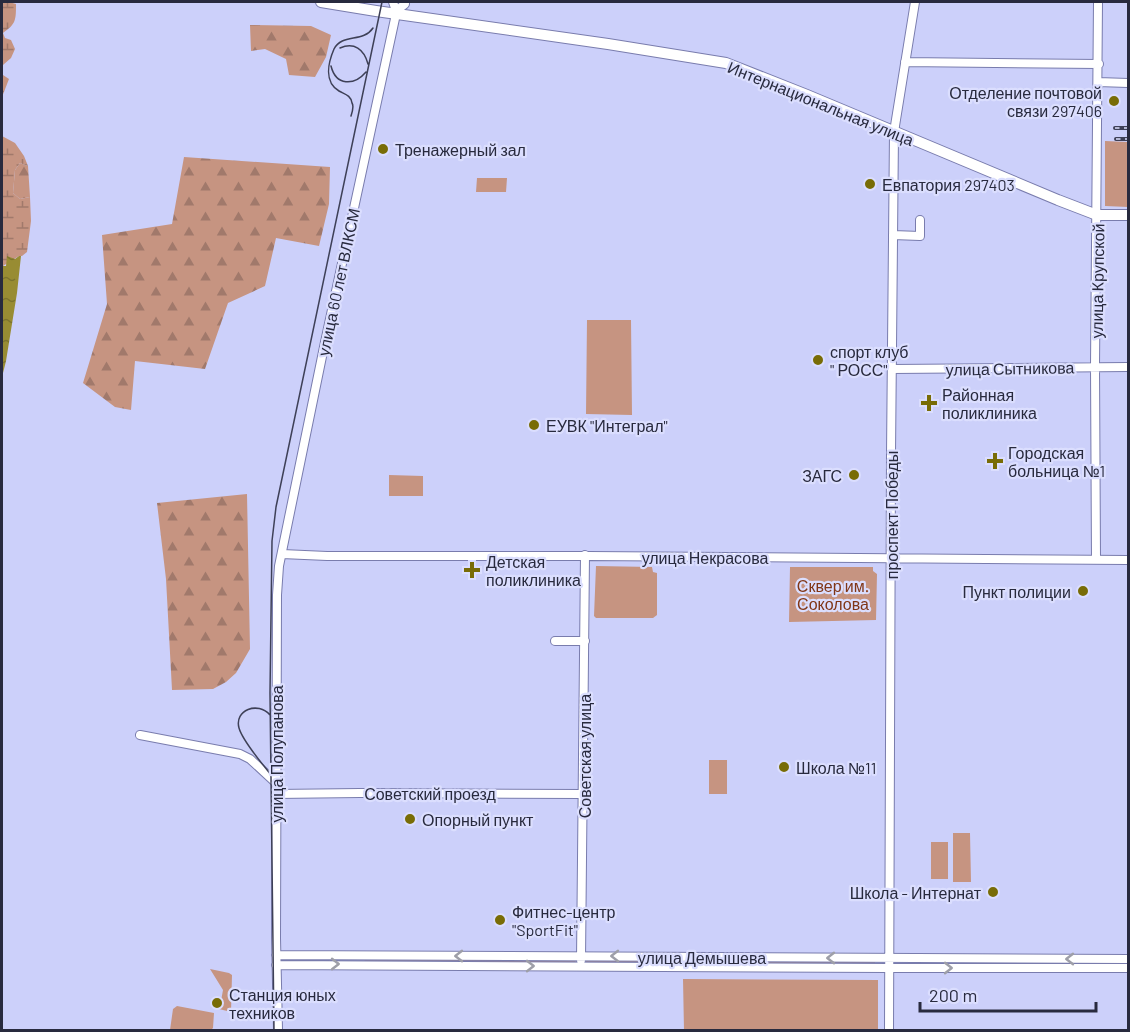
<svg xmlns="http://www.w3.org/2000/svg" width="1130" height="1032" font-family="Barlow,sans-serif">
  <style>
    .green { fill: #c69481 }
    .forest { fill: url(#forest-firs) }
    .wetland { fill: url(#wetland-marsh) }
    .water { fill: url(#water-ripples) }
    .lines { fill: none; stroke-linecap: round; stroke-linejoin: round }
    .minor-casing { stroke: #797cad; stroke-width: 10 }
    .major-casing { stroke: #797cad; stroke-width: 12 }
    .minor { stroke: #fff; stroke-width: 8 }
    .major { stroke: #fff; stroke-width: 10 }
    .tram { stroke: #3e4057; stroke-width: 1.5 }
    .rail-casing { stroke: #3e4057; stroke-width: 4 }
    .rail { stroke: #dbdefe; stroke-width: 1.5; stroke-dasharray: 4.5; stroke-linecap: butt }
    .oneway { stroke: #9e9fa8 }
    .poi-dot { fill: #786c06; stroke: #dbdefe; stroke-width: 2 }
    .labels { text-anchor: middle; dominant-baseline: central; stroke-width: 4.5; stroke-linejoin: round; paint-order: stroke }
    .poi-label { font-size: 16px; fill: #282a3e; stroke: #dbdefe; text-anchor: start }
    .street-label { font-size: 16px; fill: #282a3e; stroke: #dbdefe }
    .park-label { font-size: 16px; fill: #803617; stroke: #dbdefe }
  </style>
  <defs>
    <pattern id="forest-firs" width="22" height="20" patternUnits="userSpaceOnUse" patternTransform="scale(1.5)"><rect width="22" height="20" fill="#c69481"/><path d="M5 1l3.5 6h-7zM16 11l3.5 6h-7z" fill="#a1796b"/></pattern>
    <pattern id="wetland-marsh" width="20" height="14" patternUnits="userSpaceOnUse" patternTransform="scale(1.5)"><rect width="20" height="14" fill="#c69481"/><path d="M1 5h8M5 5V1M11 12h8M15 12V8" fill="none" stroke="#a1796b"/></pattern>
    <pattern id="water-ripples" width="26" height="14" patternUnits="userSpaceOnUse" patternTransform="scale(1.5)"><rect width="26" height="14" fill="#988c33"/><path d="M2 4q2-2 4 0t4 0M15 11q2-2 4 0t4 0" fill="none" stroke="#7c732d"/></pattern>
  </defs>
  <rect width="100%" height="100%" fill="#ccd0fa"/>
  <path class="green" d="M1105,141l23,1v65l-23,-1z
    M477,178h30l-1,14h-30z
    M587,320h44l1,95 -46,-1z
    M389,475l34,1v20h-34z
    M596,566l56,1 1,5 4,1v42l-4,3h-57l-2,-2z
    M790,567h83v4l4,3 -1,46 -87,2z
    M709,760h18v34h-18z
    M953,833h17l1,49h-18z
    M931,842h17v37h-17z
    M364,959l212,1v1l-2,2 -209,-1z
    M586,960l289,1v4l-287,-2 -2,-1z
    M210,969l19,4 3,2 -1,37 -20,-5 10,-6 2,-11z
    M683,979l195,1v50h-194z
    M177,1006l37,7 -1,15 -2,2h-41l3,-21z"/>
  <path class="forest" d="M250,25l61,1 20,9 -5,22 -11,20 -26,-2 -3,-16 -21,-10 -14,2z
    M184,157l146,10 -1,37 -10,42 -43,-8 -11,48 -37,17 -23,66 -70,-8 -4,49 -16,-3 -32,-24 24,-79 -5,-69 70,-11z
    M20,163l8,3 2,31 -10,2 -7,-6 2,-23z
    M247,494l3,155 -14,24 -10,9 -13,7 -41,1 -6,-111 -9,-76z"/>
  <path class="wetland" d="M9,2l7,2c0,16 0,20 -13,29l2,5 6,2 4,9 -4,9 -8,7v10l6,4 -7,18v-94z
    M2,136l13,7 9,13 4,10 -8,-3 -5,7 -2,23 7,6 10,-2 1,24 -4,31 -5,4h-3l-16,10 -1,-4z"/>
  <path class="water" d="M7,256l8,3 4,-3h2l-4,37 -11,68 -4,16v-115l1,4h3z"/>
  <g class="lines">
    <g class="minor-casing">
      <path id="minor" d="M396,11l9,-7v-2
        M905,62l194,2
        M1098,82l30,1
        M893,235l27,1v-16
        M892,369l236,-2
        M282,554l45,2h262l539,4
        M1096,560l-1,-193 3,-365
        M555,641h30
        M140,735l100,19 10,5 25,23
        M276,794l84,-1 224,1
        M276,955l852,4
        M581,960l4,-405
        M276,965l613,3h239
        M278,1030l-2,-92 1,-343 2,-29 46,-224 71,-328v-3l-3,-9
        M889,1030l2,-576 3,-322 21,-130"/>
    </g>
    <g class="major-casing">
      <path id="major" d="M321,2l55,9 232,33 118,19 81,32 251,105 39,15h31"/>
    </g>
    <use href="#minor" class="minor"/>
    <use href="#major" class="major"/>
    <path class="tram" d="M340,48c14,-6 24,1 28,16
      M331,66c5,20 23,20 35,6
      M351,116c1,-3 3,-10 1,-13 -1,-8 -8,-9 -13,-12 -15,-9 -11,-28 -5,-42 8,-16 29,-6 39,-21
      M270,715c-12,-14 -36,-5 -31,13 4,14 23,35 32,47
      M274,1030l-4,-337 2,-152 4,-34 106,-505"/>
    <g class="rail-casing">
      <path id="rail" d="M1115,128h13
        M1116,139h12"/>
    </g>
    <use href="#rail" class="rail"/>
  </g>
  <defs><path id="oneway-chevron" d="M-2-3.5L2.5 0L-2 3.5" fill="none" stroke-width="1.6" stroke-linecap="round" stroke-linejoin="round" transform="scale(1.5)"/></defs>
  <g class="oneway">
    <use href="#oneway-chevron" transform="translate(459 956) rotate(-180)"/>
    <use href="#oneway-chevron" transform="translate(615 956) rotate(-180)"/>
    <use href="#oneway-chevron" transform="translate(831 958) rotate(-180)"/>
    <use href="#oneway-chevron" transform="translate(1070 959) rotate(-180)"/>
    <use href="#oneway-chevron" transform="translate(335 964)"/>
    <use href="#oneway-chevron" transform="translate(530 966)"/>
    <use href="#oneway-chevron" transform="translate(948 968)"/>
  </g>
  <g class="poi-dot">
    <circle cx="1114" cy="101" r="6"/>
    <circle cx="383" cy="149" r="6"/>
    <circle cx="870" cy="184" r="6"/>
    <circle cx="818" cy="360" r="6"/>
    <path d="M926 394h6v6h6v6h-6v6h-6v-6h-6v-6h6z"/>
    <circle cx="534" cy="425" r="6"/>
    <path d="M992 452h6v6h6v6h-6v6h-6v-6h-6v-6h6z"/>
    <circle cx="854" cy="475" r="6"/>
    <path d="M469 561h6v6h6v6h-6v6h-6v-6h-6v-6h6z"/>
    <circle cx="1083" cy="591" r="6"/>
    <circle cx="784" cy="767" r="6"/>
    <circle cx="410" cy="819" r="6"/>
    <circle cx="993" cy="892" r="6"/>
    <circle cx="500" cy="920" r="6"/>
    <circle cx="217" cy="1003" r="6"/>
  </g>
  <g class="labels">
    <g class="poi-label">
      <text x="1102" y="92" text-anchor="end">Отделение почтовой<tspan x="1102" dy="18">связи 297406</tspan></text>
      <text x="395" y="149">Тренажерный зал</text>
      <text x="882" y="184">Евпатория 297403</text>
      <text x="830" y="351">спорт клуб<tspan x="830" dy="18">" РОСС"</tspan></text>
      <text x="942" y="394">Районная<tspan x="942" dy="18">поликлиника</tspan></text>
      <text x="546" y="425">ЕУВК "Интеграл"</text>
      <text x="1008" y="452">Городская<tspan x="1008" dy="18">больница №1</tspan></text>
      <text x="842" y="475" text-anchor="end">ЗАГС</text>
      <text x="486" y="561">Детская<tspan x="486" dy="18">поликлиника</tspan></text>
      <text x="1071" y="591" text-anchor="end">Пункт полиции</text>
      <text x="796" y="767">Школа №11</text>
      <text x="422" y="819">Опорный пункт</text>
      <text x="981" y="892" text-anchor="end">Школа - Интернат</text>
      <text x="512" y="911">Фитнес-центр<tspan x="512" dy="18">"SportFit"</tspan></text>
      <text x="229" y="994">Станция юных<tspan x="229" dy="18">техников</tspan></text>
    </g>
    <g class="street-label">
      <text transform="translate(821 103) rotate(22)">Интернациональная улица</text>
      <text transform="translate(1097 281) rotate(-89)">улица Крупской</text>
      <text transform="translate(338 282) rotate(-78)">улица 60 лет ВЛКСМ</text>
      <text transform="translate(1010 368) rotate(-1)">улица Сытникова</text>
      <text transform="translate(891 515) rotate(-90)">проспект Победы</text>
      <text x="705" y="557">улица Некрасова</text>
      <text transform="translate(276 754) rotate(-90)">улица Полупанова</text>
      <text transform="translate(584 756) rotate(-90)">Советская улица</text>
      <text x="430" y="793">Советский проезд</text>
      <text x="702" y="957">улица Демышева</text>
    </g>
    <g class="park-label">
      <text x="833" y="585">Сквер им.<tspan x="833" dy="18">Соколова</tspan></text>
    </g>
  </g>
  <rect width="1130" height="1032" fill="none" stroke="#282a3e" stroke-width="6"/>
  <path d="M920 1002v9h176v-9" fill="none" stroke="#282a3e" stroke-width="3"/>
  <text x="929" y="1002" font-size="18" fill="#282a3e" stroke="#dbdefe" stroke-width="4.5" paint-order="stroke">200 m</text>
</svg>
